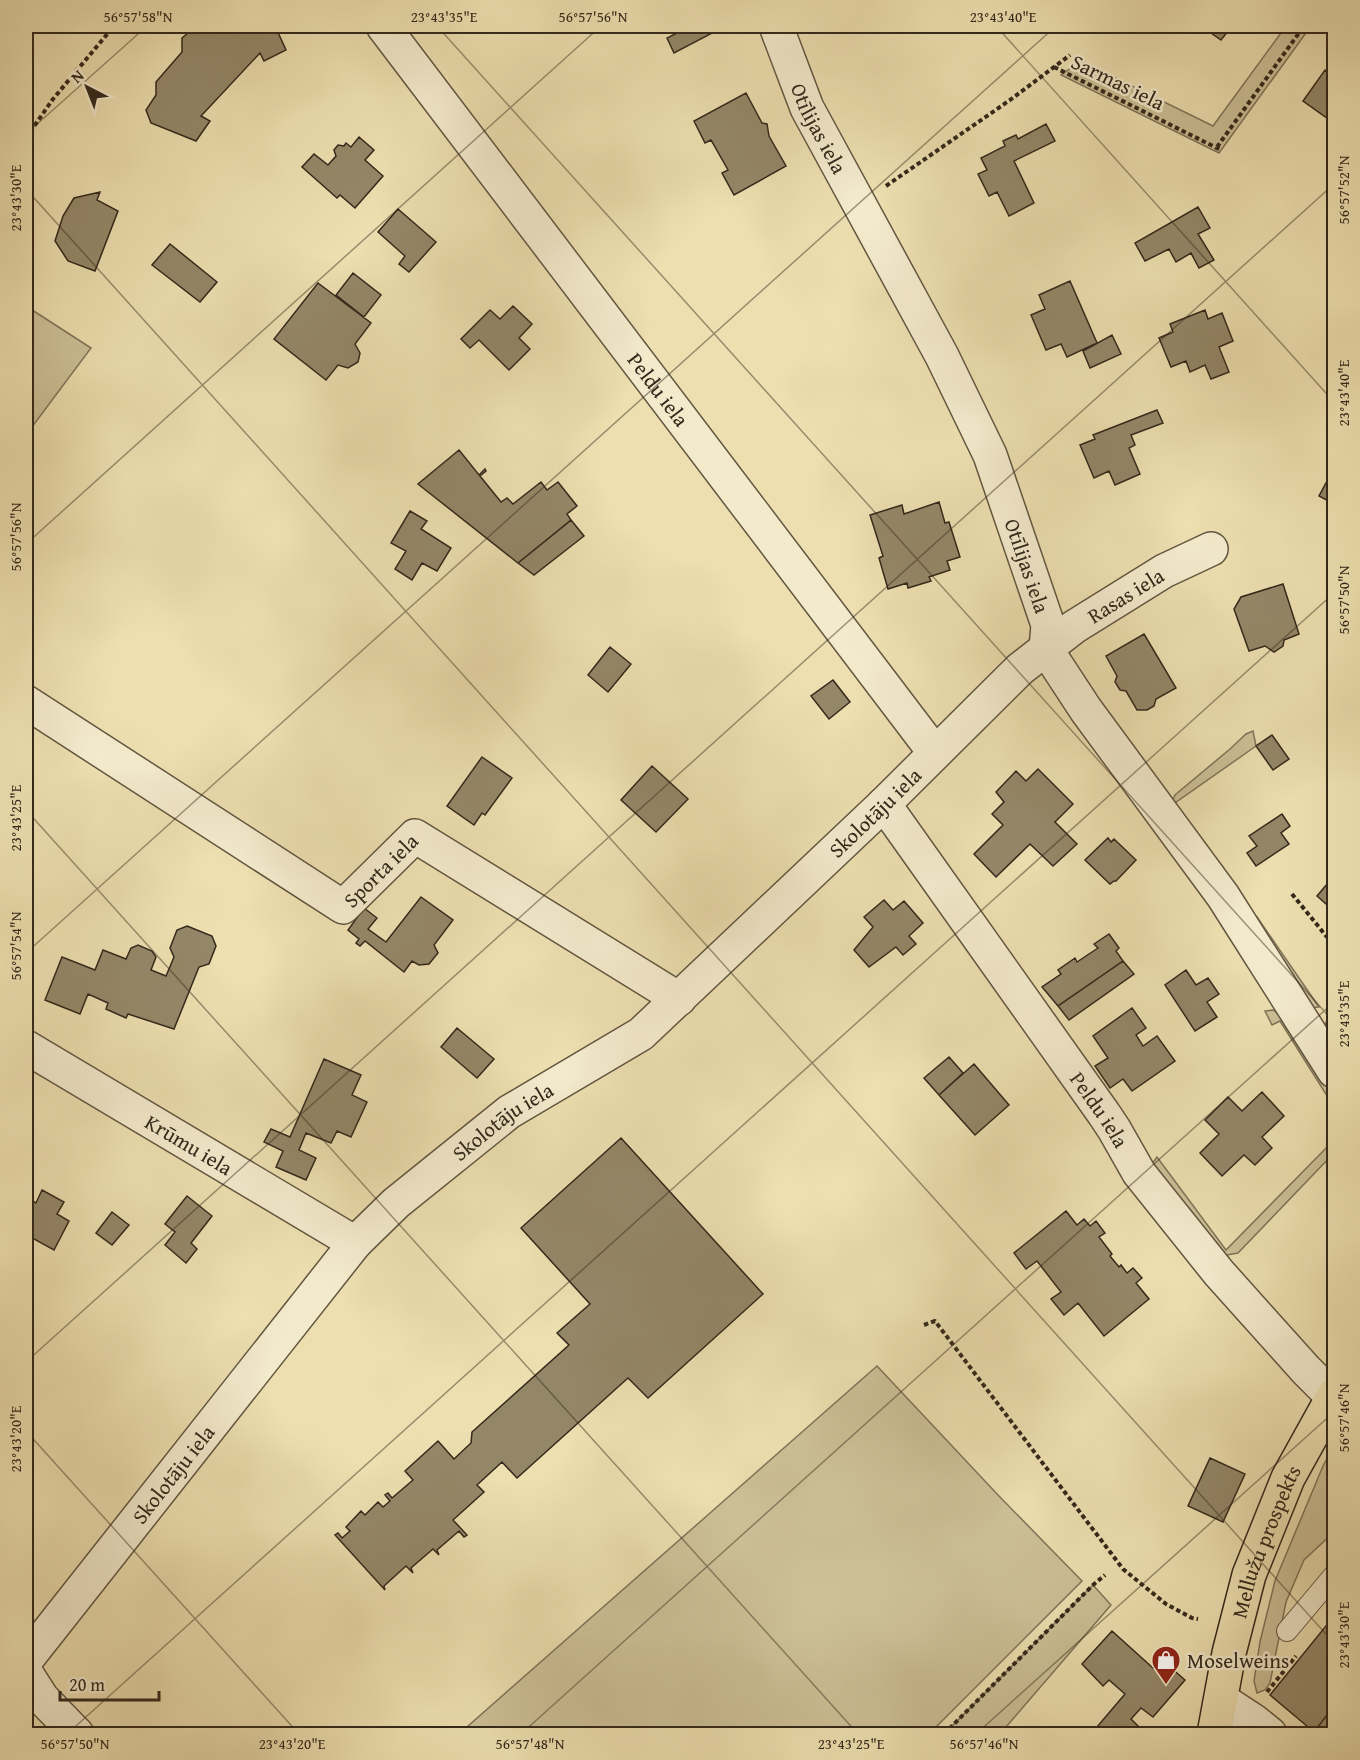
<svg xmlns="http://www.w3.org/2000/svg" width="1360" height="1760" font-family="'Gentium Book Plus',serif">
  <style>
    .green { fill: #cdc097; stroke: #807459; stroke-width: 1.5 }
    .building { fill: #948768; stroke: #33281b; stroke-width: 1.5 }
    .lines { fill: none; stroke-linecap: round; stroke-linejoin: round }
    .service-casing { stroke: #625640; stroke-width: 22 }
    .minor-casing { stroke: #625640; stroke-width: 36 }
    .primary-casing { stroke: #33281b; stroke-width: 36 }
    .path { stroke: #33281b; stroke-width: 4; stroke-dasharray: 4.5 3; stroke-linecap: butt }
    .service { stroke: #f3eacc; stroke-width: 20 }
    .minor { stroke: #f3eacc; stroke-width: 33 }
    .primary { stroke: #eddfb0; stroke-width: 33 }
    .ticks { fill: none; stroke: #33281b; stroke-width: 1.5; stroke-opacity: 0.45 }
    .labels { text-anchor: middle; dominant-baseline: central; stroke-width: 5; stroke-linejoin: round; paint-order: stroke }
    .street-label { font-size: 21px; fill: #33281b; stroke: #f3eacc }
    .poi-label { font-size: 21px; fill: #33281b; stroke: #f3eacc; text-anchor: start }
    .neatline { fill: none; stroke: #33281b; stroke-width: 2 }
    .ticks-label { font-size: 15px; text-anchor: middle; fill: #33281b }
  </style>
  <rect width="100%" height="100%" fill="#eddfb0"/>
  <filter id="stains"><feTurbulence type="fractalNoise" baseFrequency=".00333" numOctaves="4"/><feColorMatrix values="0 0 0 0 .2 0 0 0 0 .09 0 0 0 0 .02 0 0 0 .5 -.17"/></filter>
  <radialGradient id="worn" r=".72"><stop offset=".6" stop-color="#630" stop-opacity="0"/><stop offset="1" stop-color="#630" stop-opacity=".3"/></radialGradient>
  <path class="green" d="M1286,26h25l-92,127 -158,-78 20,-14 132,65z
    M26,306l65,42 -65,87z
    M1253,731l3,15 -81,57 72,100 -76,-99 4,-9 55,-46 16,-15z
    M1257,917l62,90 -8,1 -57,-88z
    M1273,1010l6,4 55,82v11l-54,-86 -8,4 -7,-14z
    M1334,1013v30l-11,-17z
    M1334,1140v13l-96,100 -11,2 -8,-4 -67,-87 5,-7 69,93z
    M877,1366l121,129 84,86 -153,153h-470z
    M1334,1446v86l-30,28 -18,42 -16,81 -5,7 -8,3 -3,-12 6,-39 15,-61 48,-115z
    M1093,1585l18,20 -111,129h-56z"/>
  <path class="building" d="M196,26h79l11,24 -22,11 -4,-8 -59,63 9,5 -14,20 -45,-18 -5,-13 10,-15v-13l26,-30v-14z
    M678,26h38l2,4 -44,23 -7,-15 14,-7z
    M1201,26h31l-11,14z
    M1325,70l9,7v46l-31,-22z
    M746,93l16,30 5,1 2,12 17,30 -52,29 -12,-22 6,-3 -17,-30 -6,3 -11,-22z
    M1046,124l9,17 -41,20 20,42 -25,13 -12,-24 -8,4 -11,-22 9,-4 -6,-12 24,-12 -2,-5 13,-6 2,4z
    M359,137l15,13 -9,10 18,16 -28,32 -15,-13 -3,3 -35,-31 12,-13 14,11 8,-9 -2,-6 4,-5 6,1 2,-3 5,4z
    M100,192l-3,8 21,11 -23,60 -27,-10 -13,-20 8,-25 11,-18z
    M1198,207l12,21 -12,6 16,26 -15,8 -8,-15 -15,9 -7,-13 -24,12 -10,-18z
    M398,209l38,33 -27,30 -10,-8 6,-8 -27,-24z
    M170,244l47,38 -17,20 -48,-37z
    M353,273l28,22 -17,22 -28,-22z
    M1070,281l27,62 -30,14 -6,-13 -15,6 -15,-35 14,-6 -6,-14z
    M318,283l53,40 -16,21 5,9 -2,9 -10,6 -10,-3 -12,15 -52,-41z
    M513,306l19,18 -13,14 11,11 -21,21 -30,-30 -9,8 -9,-9 29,-29 10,9z
    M1205,310l3,9 14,-6 11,28 -14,6 10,25 -18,7 -6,-14 -15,7 -4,-11 -15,6 -12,-29 14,-6 -3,-8z
    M1112,335l9,19 -31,14 -7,-17z
    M1157,410l6,13 -32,12 4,10 -6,3 11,26 -25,11 -6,-14 -15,7 -14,-33 15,-6 -2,-4z
    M459,450l20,25 6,-6 1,2 -6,5 21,26 6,-4 6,6 28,-22 6,8 11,-8 19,24 -10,8 4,6 -53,43 -100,-79z
    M1334,468v36l-15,-8z
    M939,502l6,21 4,-1 11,35 -13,4 3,9 -21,7 2,4 -23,7 -1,-5 -19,6 -9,-31 4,-2 -13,-41 32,-10 2,9z
    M410,511l17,10 -6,8 30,19 -14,23 -15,-8 -10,17 -17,-11 11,-18 -15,-8z
    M571,520l13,16 -50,39 -16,-12z
    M1283,584l16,50 -15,6 -1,6 -9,6 -9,-6 -16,5 -15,-42 7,-12z
    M1144,634l32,54 -20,11 -2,7 -7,4h-10l-11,-19 -6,-1 -5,-8 2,-6 -11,-20z
    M610,647l21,17 -23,28 -20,-17z
    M833,680l17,22 -21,17 -18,-23z
    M1272,735l17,24 -16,11 -17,-24z
    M482,757l30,21 -27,37 -3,-2 -8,12 -27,-19z
    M652,766l36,33 -32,33 -35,-32z
    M1038,769l35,35 -18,18 22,22 -24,22 -23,-22 -34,33 -22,-23 29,-29 -11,-11 12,-12 -8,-10 20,-21 10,10z
    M1282,814l8,12 -9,7 8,11 -33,22 -9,-13 10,-7 -8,-10z
    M1108,838l3,4 3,-3 22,21 -20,21h-2l-4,3 -25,-24z
    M1334,876v35l-17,-15z
    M421,897l32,23 -19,25 4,8 -9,11 -10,1 -7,-4 -8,11 -39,-31 -5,5 -4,-3 3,-4 -11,-9 16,-22 13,10 -9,11 18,13z
    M884,900l9,10 11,-9 19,22 -14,13 7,8 -13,11 -7,-8 -27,20 -15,-17 19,-23 -9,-10z
    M187,926l25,10 4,10 -7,18 -10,3 -25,62 -46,-15 -2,4 -20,-9 2,-6 -20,-9 -8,20 -35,-14 17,-43 33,13 8,-20 23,9 5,-11 7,-3 14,6 4,6 -5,13 15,6 8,-19 -4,-9 7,-18z
    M1109,934l10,14 -3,3 7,10 -65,45 -16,-19 19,-13 -3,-4 17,-12 2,4 21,-14 -4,-4z
    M1123,961l11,13 -65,46 -11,-14z
    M1186,970l10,15 12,-7 11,16 -12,8 10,15 -22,14 -30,-46z
    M1132,1008l14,20 -10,7 7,11 14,-10 18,25 -43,30 -9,-12 -13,9 -15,-22 13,-8 -15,-22z
    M457,1028l37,31 -17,19 -36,-31z
    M949,1057l14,16 -24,22 -15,-17z
    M324,1059l37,16 -9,20 15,7 -16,35 -14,-6 -6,12 -25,-10 -7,17 17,8 -10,22 -30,-13 7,-16 -19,-9 7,-13 19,8z
    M974,1064l35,41 -34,30 -36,-40z
    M1262,1092l22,24 -22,21 10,11 -17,17 -11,-10 -22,21 -22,-23 19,-19 -14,-14 23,-23 14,14z
    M621,1138l142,156 -115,104 -20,-20 -111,100 -15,-16 -25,23 7,7 -31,28 14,15 -3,2 -5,-6 -22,19 2,5 -6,-6 -22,19 2,5 -7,-7 -22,20 1,4 -50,-55 3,-2 4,5 8,-7 -4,-4 15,-16 4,4 13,-13 5,5 7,-6 -5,-6 3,-2 4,5 21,-18 -8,-9 33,-30 16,18 17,-16 1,-11 97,-87 -12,-12 33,-29 -69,-76z
    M42,1190l22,12 -7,12 12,7 -15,29 -27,-15 -1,3v-41l10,6z
    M187,1196l25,20 -21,27 6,6 -11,14 -21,-18 10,-13 -10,-8z
    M1066,1211l11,14 7,-6 6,7 6,-5 9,12 -6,4 13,17 -2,2 9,11 2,-2 6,8 6,-5 9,10 -6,5 13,16 -45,37 -26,-33 -14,12 -13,-16 10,-7 -24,-31 -11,8 -12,-16z
    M112,1212l17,13 -17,20 -16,-12z
    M1210,1458l35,16 -22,48 -35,-16z
    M1334,1616v90l-20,26 -44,-37z
    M1112,1631l41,37 8,-9 24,21 -32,37 -12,-9 -10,11 11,11 -4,4h-47l34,-40 -16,-14 -6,6 -21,-22z
    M1330,1711l4,3v20h-17l-3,-2z
    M1025,1728l8,6h-13z"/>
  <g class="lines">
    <g class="service-casing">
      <path id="service" d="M1287,1631l47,-56"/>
    </g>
    <g class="minor-casing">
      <g id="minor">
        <path id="s1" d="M383,26l552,727"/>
        <path id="s2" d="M776,26l31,82 135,248 48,99 58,170 -2,24 40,61 137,186 111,175"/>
        <path id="s3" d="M26,702l317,205 72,-71 264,163"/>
        <path id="s4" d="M884,804l220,310 10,15 25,44 80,100 87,97 27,27"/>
        <path id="s5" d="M26,1047l329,196"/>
        <path id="s6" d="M26,1660l329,-417 41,-40 113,-91 132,-78 243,-230 136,-135 54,-42 90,-56 47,-22"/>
        <path d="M26,1673l16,25 35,36"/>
        <path d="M1222,1700l32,21 16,13"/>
      </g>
    </g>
    <g class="primary-casing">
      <g id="primary">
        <path id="s7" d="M1214,1734l15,-81 20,-78 39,-97 46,-83"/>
      </g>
    </g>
    <path class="path" d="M816,26l1,3 10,-3
      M1054,67l167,83
      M26,138l27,-39 61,-73
      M1217,147l87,-121
      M886,186l124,-86 60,-45
      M1292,894l35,43 7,3
      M924,1325l11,-4 188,248 43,35 26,14 6,1
      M1267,1692l29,-36
      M944,1734l149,-149 12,-10"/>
    <use href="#service" class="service"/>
    <use href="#minor" class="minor"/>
    <use href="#primary" class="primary"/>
  </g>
  <path class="ticks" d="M437,26l897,996M996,26l338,376M26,134l121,-108M26,189l1308,1454M26,544l575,-518M26,810l832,924M26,953l1030,-927M26,1362l1308,-1178M26,1431l273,303M67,1734l1267,-1141M521,1734l813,-732M976,1734l358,-322"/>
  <defs>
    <g id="shop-pin" transform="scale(1.5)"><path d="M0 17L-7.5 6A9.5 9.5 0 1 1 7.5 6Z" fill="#8f2418" stroke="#f3eacc"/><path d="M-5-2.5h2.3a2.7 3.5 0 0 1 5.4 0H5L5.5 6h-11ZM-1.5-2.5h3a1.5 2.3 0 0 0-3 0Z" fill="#fff"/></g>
  </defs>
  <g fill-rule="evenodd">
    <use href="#shop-pin" x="1166" y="1660"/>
  </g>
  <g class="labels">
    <g class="street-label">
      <text transform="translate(1118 82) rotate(26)">Sarmas iela</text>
      <text stroke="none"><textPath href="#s2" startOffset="111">Otīlijas iela</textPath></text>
      <text stroke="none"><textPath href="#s1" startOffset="456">Peldu iela</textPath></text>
      <text stroke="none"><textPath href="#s2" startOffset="597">Otīlijas iela</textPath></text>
      <text stroke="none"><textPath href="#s6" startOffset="1542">Rasas iela</textPath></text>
      <text stroke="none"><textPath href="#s6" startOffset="1209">Skolotāju iela</textPath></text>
      <text stroke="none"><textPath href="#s3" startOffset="430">Sporta iela</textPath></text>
      <text stroke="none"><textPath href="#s4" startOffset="374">Peldu iela</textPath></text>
      <text stroke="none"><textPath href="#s6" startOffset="723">Skolotāju iela</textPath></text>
      <text stroke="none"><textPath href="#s5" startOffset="190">Krūmu iela</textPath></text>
      <text stroke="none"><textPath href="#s6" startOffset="237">Skolotāju iela</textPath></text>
      <text stroke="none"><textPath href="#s7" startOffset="200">Mellužu prospekts</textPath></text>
    </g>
    <g class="poi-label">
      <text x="1187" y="1660">Moselweins</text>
    </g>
  </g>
  <rect width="1360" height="1760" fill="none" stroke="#eddfb0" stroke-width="66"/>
  <g transform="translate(87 87) rotate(318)" stroke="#f3eacc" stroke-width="4.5" paint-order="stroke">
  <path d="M0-4.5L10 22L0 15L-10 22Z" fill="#33281b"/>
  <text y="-9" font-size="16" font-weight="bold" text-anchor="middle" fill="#33281b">N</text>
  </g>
  <path d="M60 1691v9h99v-9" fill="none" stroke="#33281b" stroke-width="3"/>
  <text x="69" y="1691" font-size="18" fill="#33281b" stroke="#f3eacc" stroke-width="4.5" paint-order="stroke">20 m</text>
  <rect x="33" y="33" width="1294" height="1694" class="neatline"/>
  <g class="ticks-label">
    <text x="138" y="22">56°57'58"N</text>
    <text x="444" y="22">23°43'35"E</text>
    <text x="593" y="22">56°57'56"N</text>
    <text x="1003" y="22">23°43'40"E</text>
    <text transform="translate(1344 190) rotate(-90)" y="5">56°57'52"N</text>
    <text transform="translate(16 198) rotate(-90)" y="5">23°43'30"E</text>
    <text transform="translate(1344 393) rotate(-90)" y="5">23°43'40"E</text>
    <text transform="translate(16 537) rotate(-90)" y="5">56°57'56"N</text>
    <text transform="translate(1344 600) rotate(-90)" y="5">56°57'50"N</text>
    <text transform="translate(16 818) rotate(-90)" y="5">23°43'25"E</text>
    <text transform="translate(16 946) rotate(-90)" y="5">56°57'54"N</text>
    <text transform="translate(1344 1014) rotate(-90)" y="5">23°43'35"E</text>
    <text transform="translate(1344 1418) rotate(-90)" y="5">56°57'46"N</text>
    <text transform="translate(16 1439) rotate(-90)" y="5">23°43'20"E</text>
    <text transform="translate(1344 1635) rotate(-90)" y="5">23°43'30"E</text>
    <text x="75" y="1749">56°57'50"N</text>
    <text x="292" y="1749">23°43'20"E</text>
    <text x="530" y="1749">56°57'48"N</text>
    <text x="851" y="1749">23°43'25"E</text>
    <text x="984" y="1749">56°57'46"N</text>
  </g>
  <rect width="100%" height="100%" filter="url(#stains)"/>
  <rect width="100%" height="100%" fill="url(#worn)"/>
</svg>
